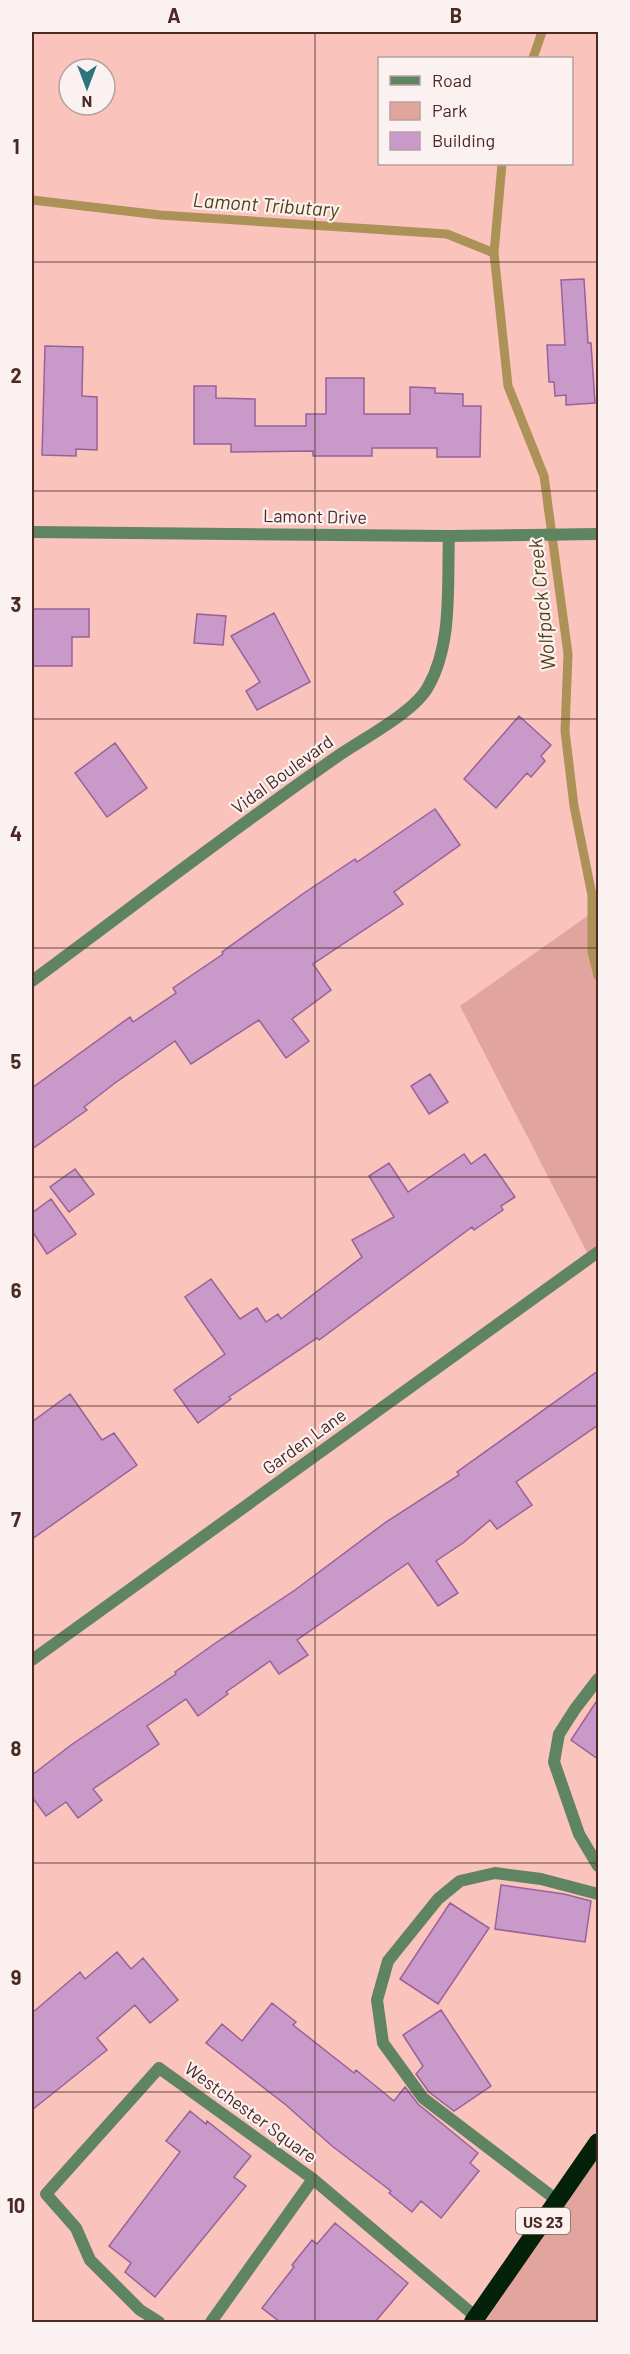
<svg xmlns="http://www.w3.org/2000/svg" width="630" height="2354" font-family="Barlow,sans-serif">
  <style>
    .green { fill: #e2a59e }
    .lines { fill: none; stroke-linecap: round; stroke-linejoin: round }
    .stream { stroke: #ac9256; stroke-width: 9 }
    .building { fill: #c99ac9; stroke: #996199; stroke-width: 1.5 }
    .lane { stroke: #5f8462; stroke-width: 12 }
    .street { stroke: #5f8462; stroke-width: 12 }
    .highway { stroke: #042109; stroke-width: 18 }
    .grid { fill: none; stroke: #4b2925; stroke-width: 1.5; stroke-opacity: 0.55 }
    .labels { text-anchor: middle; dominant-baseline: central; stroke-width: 4.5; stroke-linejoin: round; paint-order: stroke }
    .shield { fill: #fbf1f0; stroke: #806562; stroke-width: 1.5 }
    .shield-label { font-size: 16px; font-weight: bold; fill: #4b2925 }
    .street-label { font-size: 18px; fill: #4b2925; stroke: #fbf1f0 }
    .water-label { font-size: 20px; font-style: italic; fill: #544111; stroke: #fbf1f0 }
    .neatline { fill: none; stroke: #4b2925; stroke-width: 2 }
    .grid-label { font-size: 20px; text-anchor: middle; font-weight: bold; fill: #4b2925 }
  </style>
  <rect width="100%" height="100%" fill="#fac4bd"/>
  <path class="green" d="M596,910l2,7v335l-8,6 -130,-252z
    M598,2147v175h-113z"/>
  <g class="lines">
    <path class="stream" d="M533,58l9,-26
      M502,164l-8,89 14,133 36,90 24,178 -3,77 9,75 18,89v57l6,24
      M32,200l128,15 287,19 47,19"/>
  </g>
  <path class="building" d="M584,279l4,64h3l4,60 -29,2v-10l-11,1 -1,-14h-5l-2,-37h18l-4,-65z
    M45,346l38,1 -1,49 15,1v53l-21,-1v7l-34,-1z
    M326,378h38v36h46v-27l25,1v5l28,1v12h18l-1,51h-43v-9h-65v8h-59v-5l-82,1v-8h-37v-58h22v12l39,1v27h51v-12h20z
    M32,609h57v28h-17v29h-40z
    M274,613l36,69 -53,28 -11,-19 14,-9 -29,-46z
    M197,614l29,2 -3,29 -29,-2z
    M519,716l32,29 -10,11 4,5 -14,16 -4,-4 -31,35 -32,-29z
    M115,743l32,45 -40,29 -32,-44z
    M435,809l25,36 -66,47 9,12 -90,60 18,26 -39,29 17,22 -23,17 -27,-38 -68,44 -16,-23 -60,42 -31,24 3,3 -55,39v-61l98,-71 3,5 43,-29 -3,-5 50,-34 -1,-2 82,-59 51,-34 2,3z
    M430,1074l18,28 -19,12 -18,-28z
    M464,1154l7,10 14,-10 30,43 -14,9 2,4 -29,20 -2,-3 -153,113 -2,-2 -88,59 2,2 -33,24 -24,-33 51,-36 -40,-57 26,-18 29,40 17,-11 9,14 12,-8 3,5 81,-62 -10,-17 42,-23 -25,-41 20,-13 19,29z
    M75,1169l19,25 -25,18 -19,-25z
    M51,1199l25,35 -29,20 -15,-23v-18z
    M598,1371v54l-82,57 16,23 -35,24 -7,-9 -27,23 -27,18 22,32 -20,13 -30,-43 -111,77 11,15 -29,19 -9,-13 -44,31 2,2 -30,22 -12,-17 -39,27 12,18 -66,45 9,11 -24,18 -12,-16 -20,14 -14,-19v-22l39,-30 105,-71 -1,-2 39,-28 81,-54 91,-68 73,-47 -2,-3z
    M70,1394l32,46 12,-7 23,32 -105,74v-117z
    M598,1699v60l-27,-19z
    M501,1885l63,9 27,7 -6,41 -90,-13z
    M450,1903l39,25 -51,76 -38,-25z
    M117,1952l14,17 12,-11 35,42 -28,23 -15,-18 -38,33 10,12 -75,60v-97l48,-41 5,7z
    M272,2003l24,19 -3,3 61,48 2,-3 38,31 11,-14 13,17 60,49 -8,10 9,8 -38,47 -20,-17 -9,11 -23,-19 2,-2 -59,-45 -46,-41 -80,-62 16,-19 20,17z
    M441,2010l50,76 -37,25 -25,-19 -13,-18 7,-8 -20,-31z
    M190,2111l16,13 1,-3 44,35 -17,21 12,9 -91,111 -30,-25 6,-9 -22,-17 71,-94 -14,-11z
    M335,2223l73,60 -33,39h-95l-18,-14 32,-41 -2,-2 20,-25 5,4z"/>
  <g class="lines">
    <path class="lane" d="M598,1679l-23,30 -16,25 -5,28 25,72 19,32
      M558,2201l-135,-103 -40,-55 -6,-43 11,-39 50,-62 22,-18 35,-8 46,6 57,15"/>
    <path class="street" d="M32,532l417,4 149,-2
      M32,981c100,-74 200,-151 303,-223 25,-18 79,-45 93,-71 25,-44 19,-102 21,-151
      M32,1660l566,-408
      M159,2322l-19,-12 -50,-50 -14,-32 -30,-34 113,-126 154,111 163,138
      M211,2322l102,-143"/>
    <path class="highway" d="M473,2322l125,-180"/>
  </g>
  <path class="grid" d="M315,32v2290M32,262h566M32,491h566M32,719h566M32,948h566M32,1177h566M32,1406h566M32,1635h566M32,1863h566M32,2092h566"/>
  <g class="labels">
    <rect class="shield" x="516" y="2208" width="54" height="26" rx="4.5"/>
    <g class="shield-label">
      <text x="543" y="2221">US 23</text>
    </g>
    <g class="street-label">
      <text transform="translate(315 516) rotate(1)">Lamont Drive</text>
      <text transform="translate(282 774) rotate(-36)">Vidal Boulevard</text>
      <text transform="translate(304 1441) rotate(-36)">Garden Lane</text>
      <text transform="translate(251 2112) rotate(36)">Westchester Square</text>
    </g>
    <g class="water-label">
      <text transform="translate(266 204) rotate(4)">Lamont Tributary</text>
      <text transform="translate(541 605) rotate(-96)">Wolfpack Creek</text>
    </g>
  </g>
  <rect width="630" height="2354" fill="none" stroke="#fbf1f0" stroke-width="66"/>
  <rect x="378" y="57" width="195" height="108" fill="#fbf1f0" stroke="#b5a19f" stroke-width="1.5"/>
  <rect x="390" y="76" width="30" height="9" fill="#5f8462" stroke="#b5a19f" stroke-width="1.5"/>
  <text x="432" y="87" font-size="18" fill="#4b2925">Road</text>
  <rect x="390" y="102" width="30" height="18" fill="#e2a59e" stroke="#b5a19f" stroke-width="1.5"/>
  <text x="432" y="117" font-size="18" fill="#4b2925">Park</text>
  <rect x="390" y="132" width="30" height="18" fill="#c99ac9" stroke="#b5a19f" stroke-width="1.5"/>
  <text x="432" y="147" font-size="18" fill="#4b2925">Building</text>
  <g transform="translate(87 87) rotate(180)"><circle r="28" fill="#fbf1f0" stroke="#b5a19f" stroke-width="1.5"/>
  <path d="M0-4.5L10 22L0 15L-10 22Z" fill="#2d757e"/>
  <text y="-9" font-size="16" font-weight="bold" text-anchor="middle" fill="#4b2925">N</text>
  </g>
  <rect x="33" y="33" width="564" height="2288" class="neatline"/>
  <g class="grid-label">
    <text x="174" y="23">A</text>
    <text x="456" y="23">B</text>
    <text x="16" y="154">1</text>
    <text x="16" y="383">2</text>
    <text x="16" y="612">3</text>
    <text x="16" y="841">4</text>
    <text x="16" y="1069">5</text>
    <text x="16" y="1298">6</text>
    <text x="16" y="1527">7</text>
    <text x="16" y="1756">8</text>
    <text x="16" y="1985">9</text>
    <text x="16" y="2213">10</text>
  </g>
</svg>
